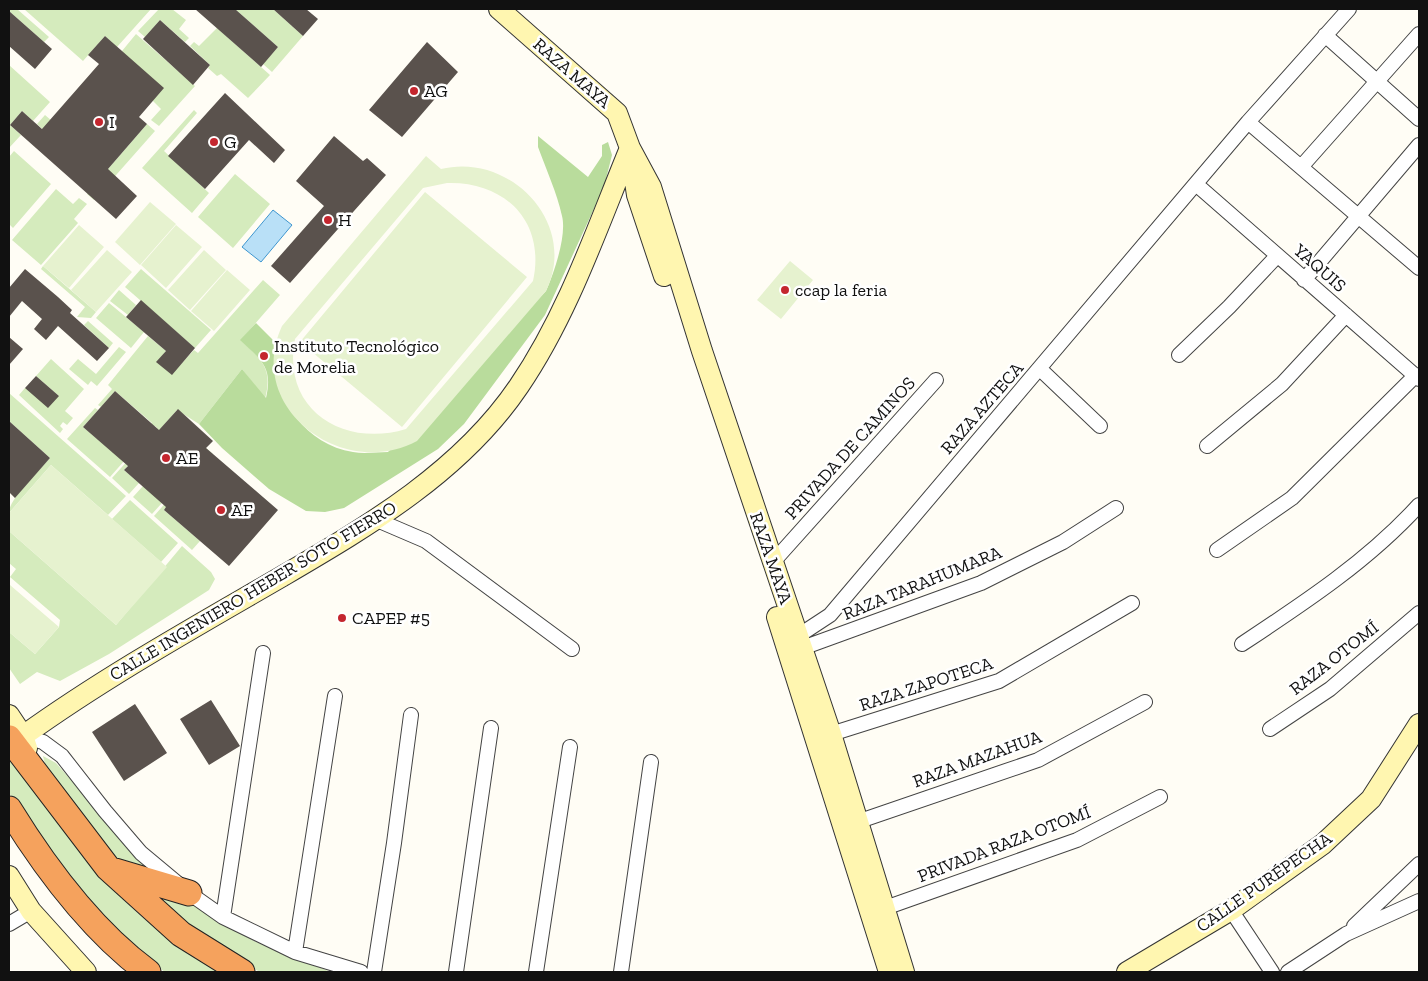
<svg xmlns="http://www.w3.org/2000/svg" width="1428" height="981" font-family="'Zilla Slab',serif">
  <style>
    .green { fill: #d5ebbd }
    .forest { fill: #b9dc9c }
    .pitch { fill: #e6f2cf; fill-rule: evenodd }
    .water { fill: #b9e0f7; stroke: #3f96cf }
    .building { fill: #5a524d }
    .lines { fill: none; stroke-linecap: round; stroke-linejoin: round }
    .street-casing { stroke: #444; stroke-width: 16 }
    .secondary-casing { stroke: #333; stroke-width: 22 }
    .highway-casing { stroke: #222; stroke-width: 27 }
    .street { stroke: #fff; stroke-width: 14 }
    .secondary { stroke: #fff6b0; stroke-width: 20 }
    .highway { stroke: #f5a25d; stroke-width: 25 }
    .poi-dot { fill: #c4262e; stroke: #fff; stroke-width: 2 }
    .labels { text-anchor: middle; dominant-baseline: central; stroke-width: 5; stroke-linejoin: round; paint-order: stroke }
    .street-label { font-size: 18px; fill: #111; stroke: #fff }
    .poi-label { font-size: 18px; fill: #111; stroke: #fff; text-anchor: start }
  </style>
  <rect width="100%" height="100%" fill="#fffdf5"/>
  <path class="green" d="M9,9h8l32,28 -5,5 -35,-31z
    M24,9h127l-34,38 -12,-11 -22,25z
    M159,9h13l14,11 -7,9 10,9 -4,4 -25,-22 -15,17 -7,-6z
    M235,9h38l30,27 -31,36 -9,-8 15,-17z
    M217,28l53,47 -22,23 -27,-24 -4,2 -9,-8 2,-3 -20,-19 4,-4 5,4z
    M136,34l59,52 -36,40 -8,-6 10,-11 -8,-8 -31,-50z
    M9,65l41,37 -17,19 -11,-10 -12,14 11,10 -12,13z
    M194,110l3,3 -33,38 45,42 -17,20 -50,-45z
    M45,115l63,54 39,-45 8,7 -61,69 -7,-6 12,-14 -62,-56z
    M14,151l37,33 -38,44 -4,-4v-67z
    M235,174l35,30 -37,44 -35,-31z
    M56,189l17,15 6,-6 8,6 -13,15 4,4 -37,42 -29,-25z
    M43,266l53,46 -5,6 -14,-1 8,-10 -44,-38z
    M141,269l70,61 -16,18 -70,-61z
    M263,280l17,15 -39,45c21,21 32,28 24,59l-23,-30 -43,55 -22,-14 -53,60 15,13 -10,11 -17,-16 45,-50 -2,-2 -45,51 -43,-38 28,-31 3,2 -15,17 38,32 31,-36 -37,-32 -14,16 -3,-2 14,-16 -4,-4 40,-49 18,15 -9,11 23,3 14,-15 4,3z
    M119,290l17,15 -8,10 -18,-14z
    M109,303l35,29 -13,16 -35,-30z
    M88,321l25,22 -4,5 -25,-23z
    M119,347l7,5 -29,34 -6,-5 -3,4 -19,-16 9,-10 18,15z
    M51,359l33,30 -19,22 8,7 -6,7 -4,-3 -3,4 3,3 -3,4 -41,-38 6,-7 34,8 -23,-20z
    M9,393l117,103 -18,19 -57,-50 -42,48c0,-15 31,-43 41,-55l-41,-37z
    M206,448l7,6 -49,56 36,31 -8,9 -38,-34 53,-60 -19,13z
    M189,473l-37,41 -19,-17 10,-11z
    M130,500l48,43 -17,19 -49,-43z
    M9,531l107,94 66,-79 29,26 4,7 -6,11 -100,64 -49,27 -23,-9 -17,12 -11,-16v-36l26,22 24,-27 1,-7 -50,-43 6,-8 -7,-6z
    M9,754c38,51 74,105 119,150 27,27 61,47 93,68h-56l-29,-21 -29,-27 -78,-100 -20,-31z
    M43,756l13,7 104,118 -50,-22 -63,-87z
    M130,880l54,19 70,42 77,31h-71l-48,-26z"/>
  <path class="forest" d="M538,136l50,41 14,-21v-11l6,-3 4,13 -8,32 -59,128 -81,109 -26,25 -94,59 -19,4 -19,-1 -37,-22 -47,-41 -23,-24 43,-55 24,29c7,-31 -4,-37 -26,-58l16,-17 20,20c-7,49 26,101 77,109 11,2 24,0 35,0l158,-161c8,-18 21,-56 16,-75 -5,-23 -16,-47 -24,-69z"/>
  <path class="pitch" d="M426,156l15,13c69,-17 138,54 105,122l-129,150c-74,40 -173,-33 -135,-115zM447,183c58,-2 99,39 86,98l-127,148c-62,19 -125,-19 -111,-90l128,-151z
    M425,192l102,85 -125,150 -102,-85z
    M150,202l26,22 -36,41 -25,-23z
    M79,225l25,22 -35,41 -26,-22z
    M176,225l26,22 -36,41 -25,-23z
    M107,250l25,22 -36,40 -25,-22z
    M204,250l22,20 -36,40 -22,-20z
    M790,261l23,19 -32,39 -24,-19z
    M227,270l23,20 -36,41 -23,-20z
    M51,465l116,102 -51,58 -107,-94v-18z
    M10,585l49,42 -24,27 -26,-22z"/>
  <path class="water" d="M273,210l19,15 -31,37 -19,-15z"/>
  <path class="building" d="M195,9h40l43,38 -17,20z
    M273,9h33l12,10 -15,17z
    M9,11l43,38 -17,20 -26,-23z
    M160,20l50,45 -17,20 -50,-46z
    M105,36l59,52 -25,29 8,7 -39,45 29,27 -21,23 -106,-94 12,-14 20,18 57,-65 -11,-9z
    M427,42l31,30 -56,65 -33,-27z
    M225,93l60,57 -11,13 -25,-23 -44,49 -37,-33z
    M334,136l29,25 4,-3 19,17 -96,108 -19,-17 53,-60 -28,-25z
    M25,269l33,28 14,13 -2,3 39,35 -12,13 -39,-35 -12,14 -12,-11 8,-10 -20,-18 -13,16v-29z
    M141,300l54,48 -23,27 -16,-13 10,-11 -40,-34z
    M9,337l14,12 -14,16z
    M36,376l23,20 -11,12 -23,-20z
    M115,391l44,39 19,-21 35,32 -7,7 72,62 -49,56 -65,-56 2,-3 -42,-37 4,-4 -45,-39z
    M9,421l41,37 -35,40 -6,-6z
    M211,700l29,46 -31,19 -29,-46z
    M135,704l32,49 -43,28 -32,-49z"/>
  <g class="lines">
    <g class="street-casing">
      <path id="street" d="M1325,35l94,84
        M1248,122l171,146
        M1301,167l118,-133
        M1197,185l222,194
        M1304,280l115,-135
        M1179,355l50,-48 48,-51
        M1040,369l60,57
        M1207,446l75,-62 64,-69
        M377,520l49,21 146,108
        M1217,550l75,-52 124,-123
        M773,562l163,-182
        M790,639l8,-3 32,-21 418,-493 101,-113
        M1242,644c62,-41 126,-83 177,-139
        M794,651l187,-68 82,-41 53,-34
        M1270,729l60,-40 89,-76
        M831,734l168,-53 133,-78
        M23,736l20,6 19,14 43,55 36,42 48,40 34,24 72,35 66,20
        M851,824l187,-64 107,-58
        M885,908l192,-68 83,-43
        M1231,910l41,62
        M223,917l40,-264
        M9,924l22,-13
        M1354,926l65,-62
        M295,952l40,-256
        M374,972l20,-129 17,-128
        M456,972l35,-244
        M536,972l34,-225
        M621,972l30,-210
        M1288,972l58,-38 73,-33"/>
    </g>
    <g class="secondary-casing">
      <path id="secondary" d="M499,9l118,104 13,35 21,39 51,164 129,383 73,238
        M632,162l5,33 27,81
        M777,617l112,355
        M9,715l14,21 4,12
        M23,736c82,-59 170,-108 258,-159 87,-51 180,-105 238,-191 49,-72 78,-158 111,-238
        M9,876l22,35 55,61
        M1127,972l104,-62 92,-66 48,-45 48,-75"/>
    </g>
    <g class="highway-casing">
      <path id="highway" d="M9,738l99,130 73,66 61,38
        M9,809c37,60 82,121 139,163
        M115,871l74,22"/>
    </g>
    <use href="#street" class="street"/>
    <use href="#secondary" class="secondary"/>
    <use href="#highway" class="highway"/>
  </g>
  <g class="poi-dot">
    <circle cx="414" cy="91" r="5"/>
    <circle cx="99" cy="122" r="5"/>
    <circle cx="214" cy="142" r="5"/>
    <circle cx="328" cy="220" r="5"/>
    <circle cx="785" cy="290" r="5"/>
    <circle cx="264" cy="356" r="5"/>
    <circle cx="166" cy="458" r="5"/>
    <circle cx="221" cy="510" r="5"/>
    <circle cx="342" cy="618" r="5"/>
  </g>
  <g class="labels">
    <g class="street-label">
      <text transform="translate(572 73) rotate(41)">RAZA MAYA</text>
      <text transform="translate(1320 268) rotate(41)">YAQUIS</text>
      <text transform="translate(982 408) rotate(-49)">RAZA AZTECA</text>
      <text transform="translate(850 448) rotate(-48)">PRIVADA DE CAMINOS</text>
      <text transform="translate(771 558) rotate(71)">RAZA MAYA</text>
      <text transform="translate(922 583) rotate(-22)">RAZA TARAHUMARA</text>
      <text transform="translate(253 591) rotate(-31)">CALLE INGENIERO HEBER SOTO FIERRO</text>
      <text transform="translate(1334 658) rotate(-38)">RAZA OTOMÍ</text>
      <text transform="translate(926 684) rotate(-18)">RAZA ZAPOTECA</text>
      <text transform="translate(977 759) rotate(-20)">RAZA MAZAHUA</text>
      <text transform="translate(1004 844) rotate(-21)">PRIVADA RAZA OTOMÍ</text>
      <text transform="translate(1264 882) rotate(-35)">CALLE PURÉPECHA</text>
    </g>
    <g class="poi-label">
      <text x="424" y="91">AG</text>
      <text x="109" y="122">I</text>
      <text x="224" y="142">G</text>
      <text x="338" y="220">H</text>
      <text x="795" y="290">ccap la feria</text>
      <text x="274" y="346">Instituto Tecnológico<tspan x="274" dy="21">de Morelia</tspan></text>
      <text x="176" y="458">AE</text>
      <text x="231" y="510">AF</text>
      <text x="352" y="618">CAPEP #5</text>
    </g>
  </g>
  <rect width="1428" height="981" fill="none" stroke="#111111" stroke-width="20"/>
</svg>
